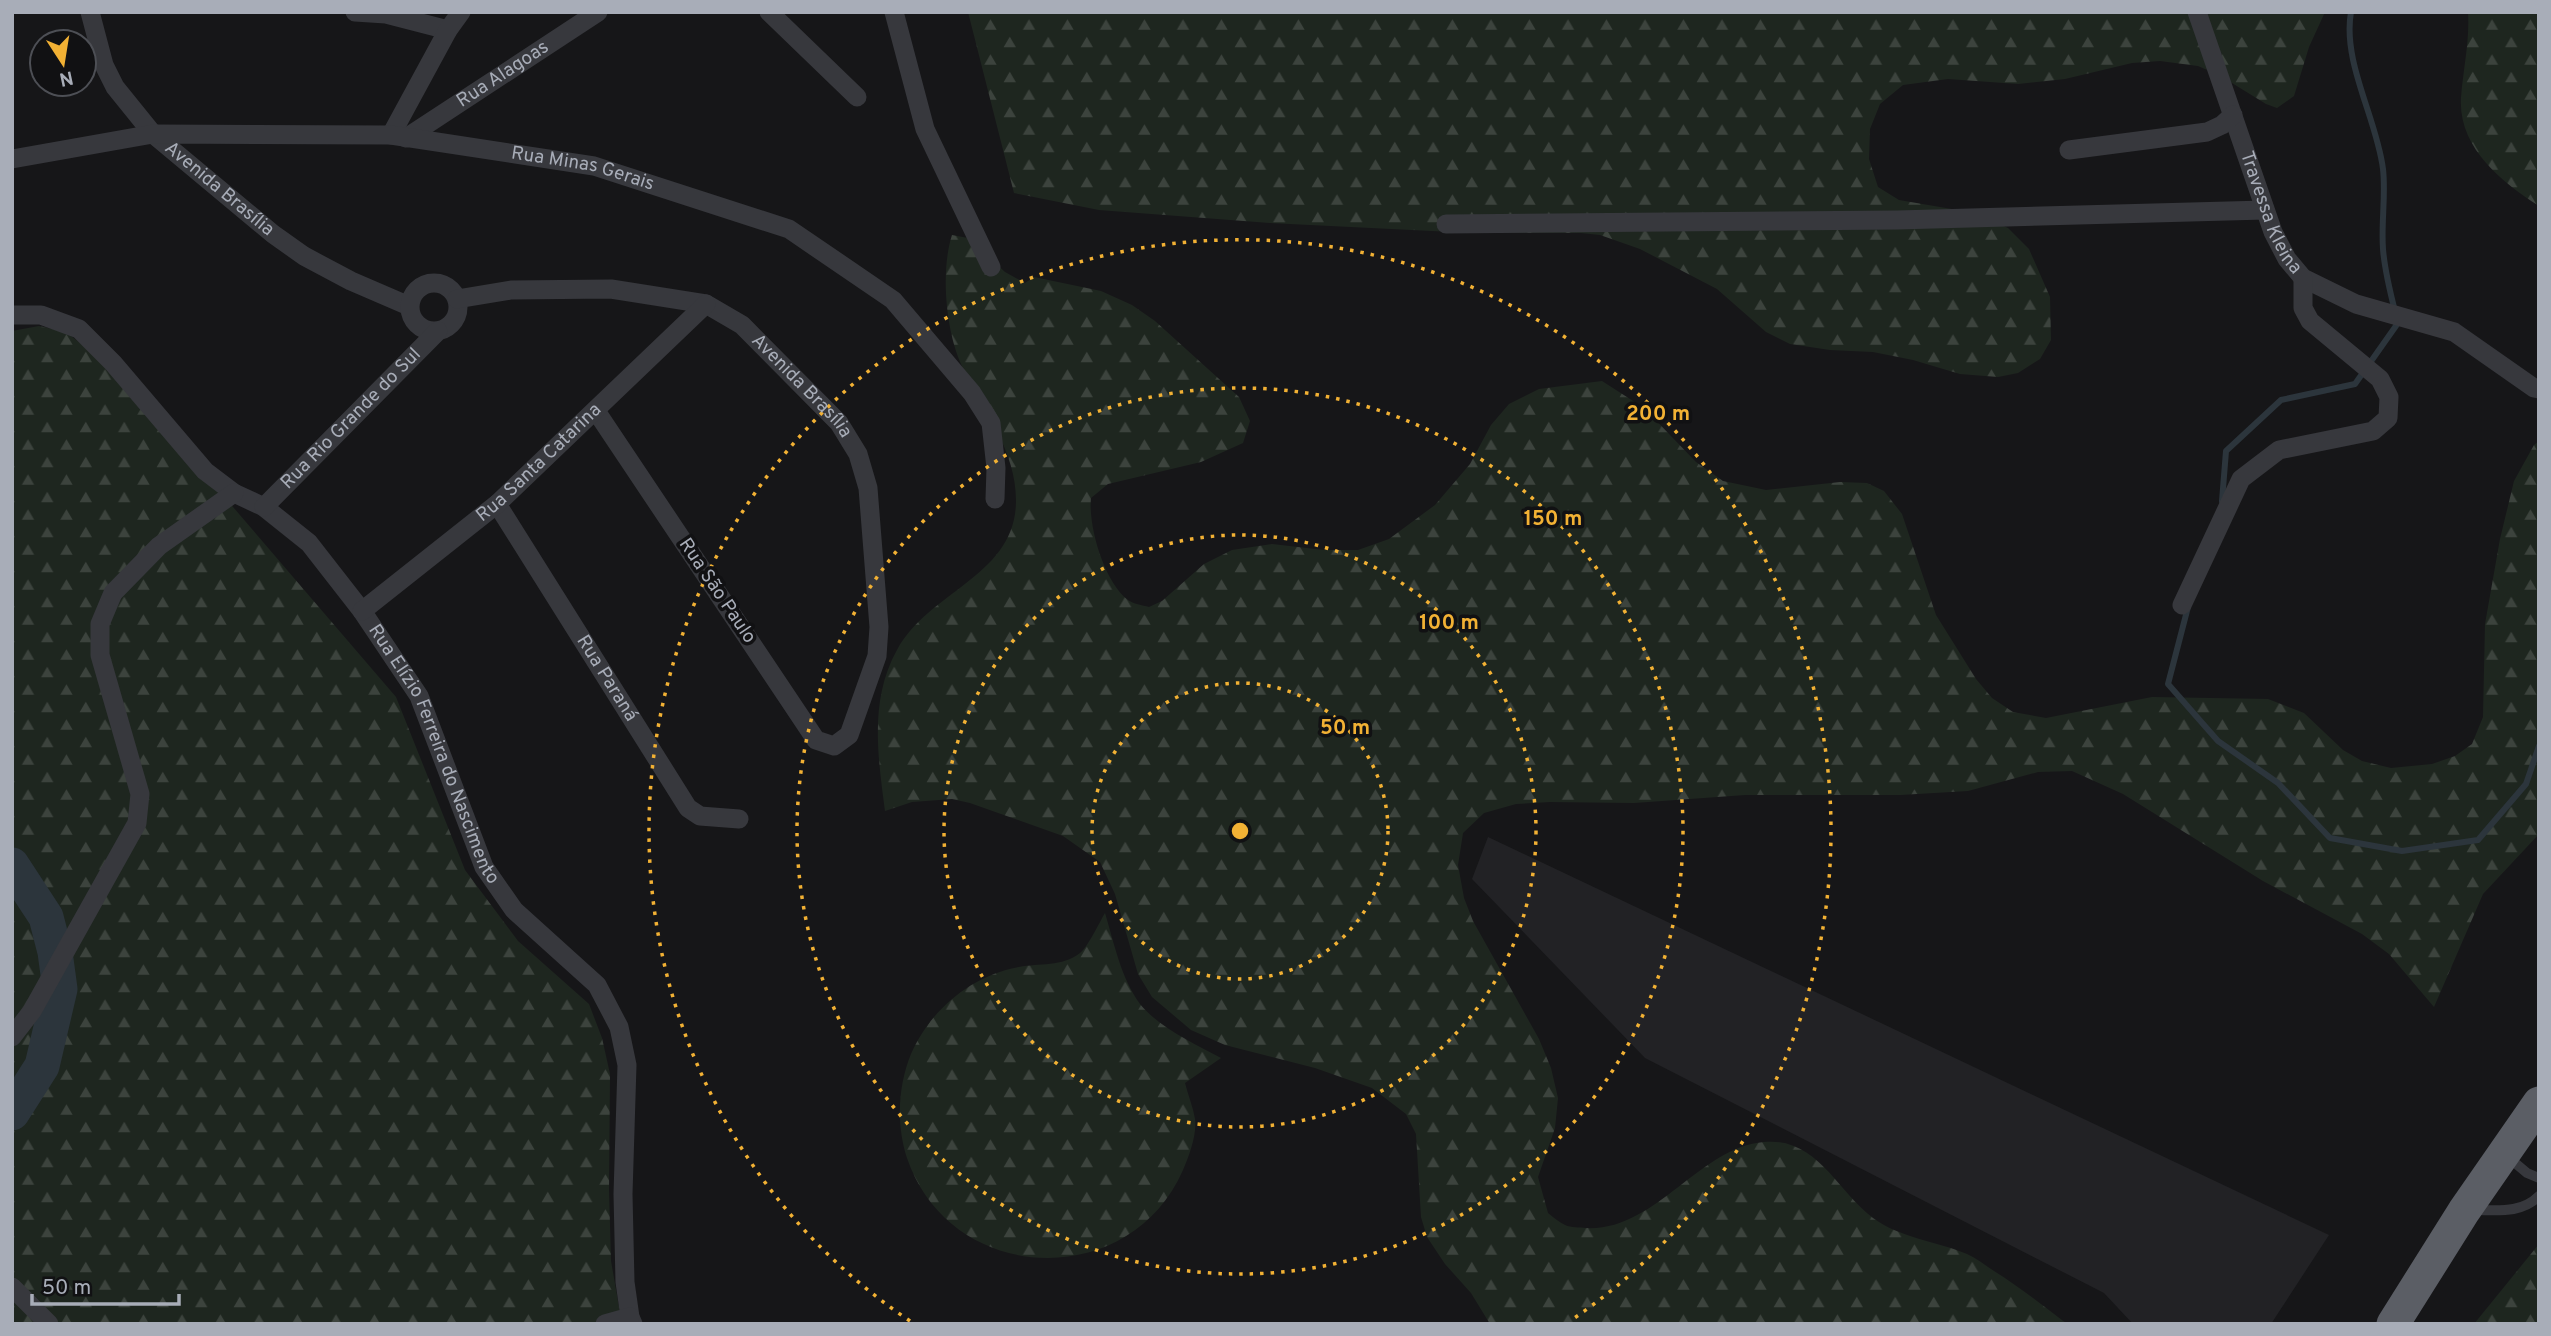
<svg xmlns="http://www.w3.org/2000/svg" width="2551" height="1336" font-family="Overpass,sans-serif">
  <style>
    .built { fill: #222225 }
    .forest { fill: url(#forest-firs) }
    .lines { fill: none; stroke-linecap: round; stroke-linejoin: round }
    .stream { stroke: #2c353c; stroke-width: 6 }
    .river { stroke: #2c353c; stroke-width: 35 }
    .service { stroke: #37383d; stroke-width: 10 }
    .minor { stroke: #37383d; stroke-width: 19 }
    .trunk { stroke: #5b5e65; stroke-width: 33 }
    .ring { fill: none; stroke: #f2b134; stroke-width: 3.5; stroke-dasharray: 3.5 7 }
    .labels { text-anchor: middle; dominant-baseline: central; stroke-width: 7; stroke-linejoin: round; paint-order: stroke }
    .street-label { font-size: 19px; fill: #a8adb8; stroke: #111113 }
    .centre { fill: #f2b134; stroke: #111113; stroke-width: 3.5 }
    .ring-label { font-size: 21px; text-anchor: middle; font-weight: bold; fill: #f2b134; stroke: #111113; stroke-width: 7; stroke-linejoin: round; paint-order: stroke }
  </style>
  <defs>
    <pattern id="forest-firs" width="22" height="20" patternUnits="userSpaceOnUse" patternTransform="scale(1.75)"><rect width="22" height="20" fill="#1e261f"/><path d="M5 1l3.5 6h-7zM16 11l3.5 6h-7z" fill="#3c433d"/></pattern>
  </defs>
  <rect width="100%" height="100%" fill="#161618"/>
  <path class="built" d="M1488,837l841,398 -58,89h-138l-29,-31 -459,-235 -173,-179z"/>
  <path class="forest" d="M968,12h1357l-16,35 -15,49 -17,12 -11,-4 -47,-29 -21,-9 -38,-5 -28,2 -67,16 -47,5 -70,-5 -45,6 -23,19 -10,25 -1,30 9,28 21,13 76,13 33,15 21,21 21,48 1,43 -11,19 -22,14 -20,4 -38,-3 -47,-14 -40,-8 -43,-2 -40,-6 -24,-12 -49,-43 -77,-40 -40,-14 -19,-2h-108l-203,-10 -171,-13 -85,-17z
    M2468,12h71v194c-38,-24 -81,-59 -78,-108 2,-28 9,-58 7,-86z
    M952,235l16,3 37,34 20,11 9,-6 67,14 31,14 23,16 84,76 11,24 -7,22 -42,19 -93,22 -17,14c-3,28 13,84 37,102 5,4 14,5 21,7l13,-6 42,-37 28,-14 40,-6 52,6h34l31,-11 46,-34 35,-41 21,-39 18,-21 30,-15 63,-8 42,27 52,54 27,19 43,9 74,-8 27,1 17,8 18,23 34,101 40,64 16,19 21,14 33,6 106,-21 116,2 36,14 39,37 19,11 29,7 41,-4 23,-8 17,-12 11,-27 2,-93 15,-85 14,-58 20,-36 5,-4v393l-56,60 -49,113 -45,-53 -27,-20 -99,-53 -140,-87 -51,-23 -34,1 -70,19 -68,4h-155l-111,8 -84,-1 -34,2 -32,9 -21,20 -5,32 6,33 9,23 66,118 12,29 7,30 -3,30 -17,49 10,36c5,4 11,9 17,12 6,3 14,2 21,3 69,4 113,-81 178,-86 53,-5 73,49 109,76 27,20 63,23 94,36 9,4 18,11 27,17 25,16 49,34 73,53h-577l-19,-31 -26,-29 -18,-27 -6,-20 -5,-83 -10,-20 -34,-26 -57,-20 -90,-23 -34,-15 -39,-33 -14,-23 -23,-80 -15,-32 -37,-26 -93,-33 -18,-4 -40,3 -27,9c-7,-54 -16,-111 12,-161 32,-59 118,-74 119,-148 1,-48 -31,-91 -52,-132 -18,-34 -24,-98 -12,-135z
    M39,326l27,6 44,35 75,84 211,246 69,173 53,71 71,63 13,34 8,36 -1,116 2,71 11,63h-610v-993z
    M1105,913c9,30 16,65 35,91 17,22 56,41 81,54l-36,25c3,12 8,24 10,36 2,16 -6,37 -12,51 -54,123 -233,115 -276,-12 -11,-34 -9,-72 4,-104 19,-44 61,-79 108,-87 21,-4 43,0 61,-14 8,-6 19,-30 25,-40z
    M2539,1244v80h-65z"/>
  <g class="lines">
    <path class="stream" d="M2222,501l4,-50 55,-51 74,-16 43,-61c-6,-24 -13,-48 -15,-74 -2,-26 3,-54 0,-80 -6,-50 -41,-107 -32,-157
      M2188,607l-20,77 50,57 60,42 52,55 72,13 76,-11 48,-56 13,-38"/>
    <path class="river" d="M12,865l34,52 9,35 5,37 -18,77 -30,47"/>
    <path class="service" d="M2508,1157l19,16 12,5
      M2474,1210c23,0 47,4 65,-14"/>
    <g class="minor">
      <path id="s1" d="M90,12l14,53 11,22 38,47 120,100 31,22 47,25 58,25"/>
      <path d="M355,12l31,2 62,16"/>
      <path d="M769,12l88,85"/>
      <path d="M894,12l31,117 66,138"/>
      <path id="s2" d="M2197,12l76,220 14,27 16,19 53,26 98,28 80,56 5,1"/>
      <path d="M391,135l57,-105 13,-18"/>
      <path id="s3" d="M406,138l192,-126"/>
      <path d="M2069,150l138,-18 15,-7 11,-10"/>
      <path id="s4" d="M12,159l141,-25 238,1 203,31 195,63 104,71 79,93 19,30 5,45 -1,31"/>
      <path d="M1446,224l451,-4 368,-10"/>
      <circle cx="434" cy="307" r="24"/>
      <path id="s5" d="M457,299l54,-9 100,-1 95,15 36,21 97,98 19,31 10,34 11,139 -2,29 -28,79 -15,11 -18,-6 -220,-329"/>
      <path id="s6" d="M12,315h29l38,14 34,34 92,108 29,22 30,14 45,36 53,68 57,85 65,171 30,43 83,75 22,42 8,38 -4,129 2,88 5,35 3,7"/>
      <path id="s7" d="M497,504l191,304 12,8 39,3"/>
      <path id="s8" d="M264,507l174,-176"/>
      <path d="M2182,605l59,-126 38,-29 94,-19 15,-13 1,-21 -9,-18 -70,-58 -7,-13v-30"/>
      <path id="s9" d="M362,611l135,-107 209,-200"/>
      <path d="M12,1037l20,-26 105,-188 3,-29 -40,-139v-31l13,-31 46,-47 75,-53"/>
      <path d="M12,1287l37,37"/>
      <path d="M605,1324l25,-7"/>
    </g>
    <path class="trunk" d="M2393,1324l71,-113 75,-108"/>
  </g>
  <g class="ring">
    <circle cx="1240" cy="831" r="148"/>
    <circle cx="1240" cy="831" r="296"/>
    <circle cx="1240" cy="831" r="443"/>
    <path d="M910 1321A591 591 0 1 1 1570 1321"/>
  </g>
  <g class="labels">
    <g class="street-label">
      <text stroke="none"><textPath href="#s3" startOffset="116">Rua Alagoas</textPath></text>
      <text stroke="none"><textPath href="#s4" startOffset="576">Rua Minas Gerais</textPath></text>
      <text stroke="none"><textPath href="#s1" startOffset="226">Avenida Brasília</textPath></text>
      <text stroke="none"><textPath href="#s2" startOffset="214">Travessa Kleina</textPath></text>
      <text stroke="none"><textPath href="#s5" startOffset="378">Avenida Brasília</textPath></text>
      <text stroke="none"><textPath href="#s8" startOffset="124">Rua Rio Grande do Sul</textPath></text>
      <text stroke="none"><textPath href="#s9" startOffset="231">Rua Santa Catarina</textPath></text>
      <text transform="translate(717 591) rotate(56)">Rua São Paulo</text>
      <text stroke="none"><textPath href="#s7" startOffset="206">Rua Paraná</textPath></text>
      <text stroke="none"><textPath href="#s6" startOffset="634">Rua Elízio Ferreira do Nascimento</textPath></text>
    </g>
  </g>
  <circle cx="1240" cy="831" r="10" class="centre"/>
  <g class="ring-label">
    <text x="1658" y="420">200 m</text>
    <text x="1553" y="525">150 m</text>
    <text x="1449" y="629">100 m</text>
    <text x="1345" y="734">50 m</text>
  </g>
  <rect width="2551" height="1336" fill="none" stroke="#a8adb8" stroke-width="28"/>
  <g transform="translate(63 63) rotate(168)"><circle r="33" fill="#111113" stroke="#4d4f55" stroke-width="2"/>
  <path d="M0-5L12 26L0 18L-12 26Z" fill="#f2b134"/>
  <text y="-10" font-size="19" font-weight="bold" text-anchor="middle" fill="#a8adb8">N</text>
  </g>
  <path d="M32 1294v10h147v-10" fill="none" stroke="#a8adb8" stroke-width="3.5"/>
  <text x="42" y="1294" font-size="21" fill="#a8adb8" stroke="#111113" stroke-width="5" paint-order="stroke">50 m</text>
</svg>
